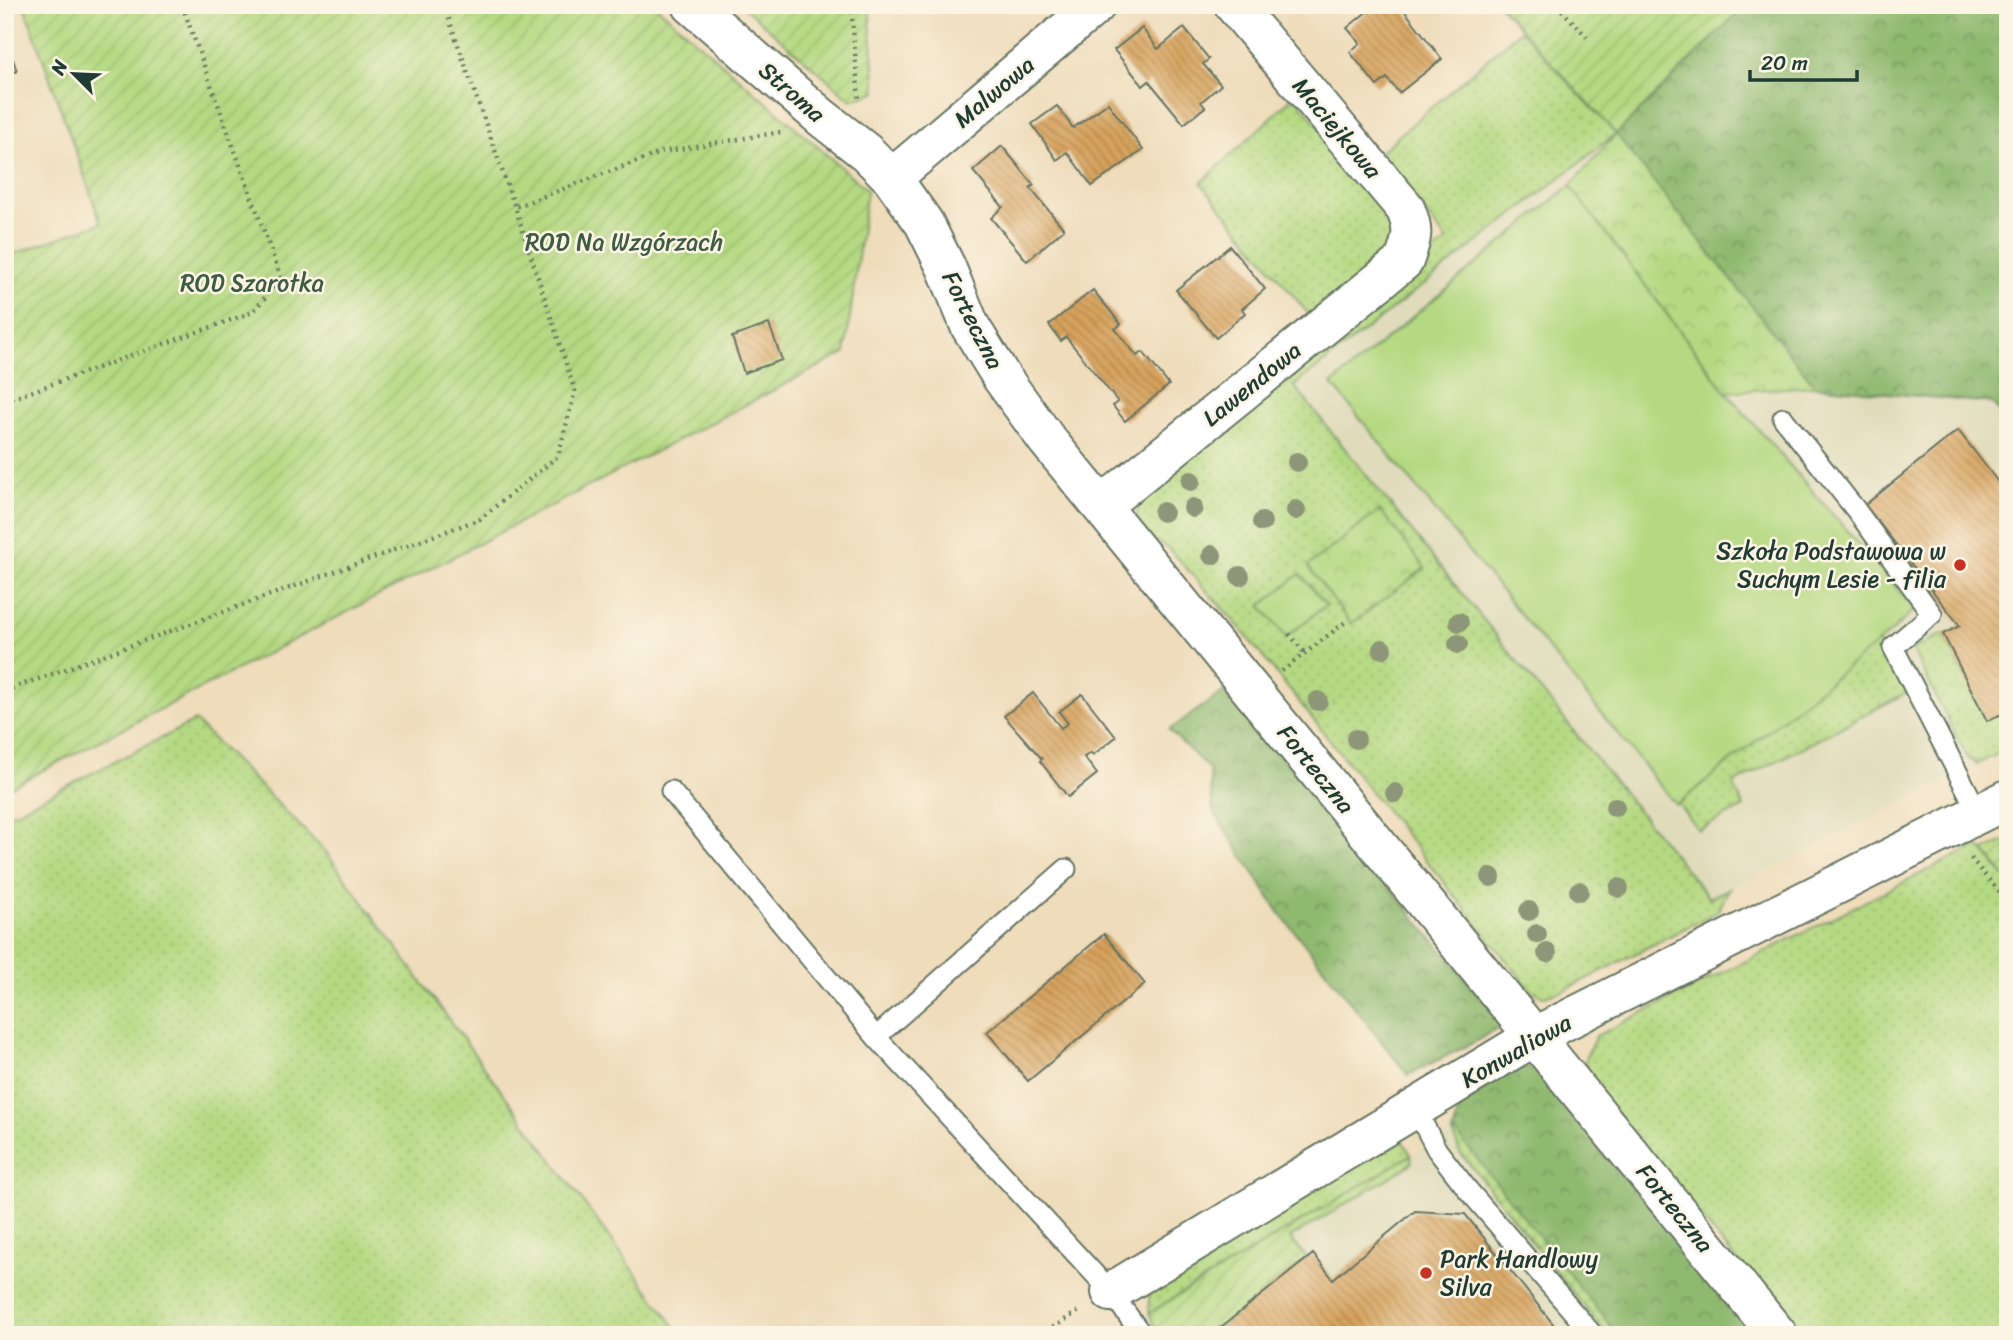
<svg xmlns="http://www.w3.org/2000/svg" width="2013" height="1340" font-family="Sriracha,sans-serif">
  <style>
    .built { fill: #e0dcbb }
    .grass { fill: url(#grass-dots); stroke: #6a8b5b; stroke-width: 2; fill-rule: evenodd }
    .forest { fill: url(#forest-crowns); stroke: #587b52; stroke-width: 2 }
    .park { fill: url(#park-crowns); stroke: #6a8b5b; stroke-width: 2 }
    .garden { fill: url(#garden-furrows); stroke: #6a8b5b; stroke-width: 2 }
    .pitch { fill: #b5d982; stroke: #6a8b5b; stroke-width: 2 }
    .building { fill: url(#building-back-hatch) }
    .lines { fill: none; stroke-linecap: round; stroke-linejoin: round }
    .service-casing { stroke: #677563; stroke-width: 23 }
    .minor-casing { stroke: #677563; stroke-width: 42 }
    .path { stroke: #677563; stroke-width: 4.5; stroke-dasharray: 2 5; stroke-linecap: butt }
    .service { stroke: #fff; stroke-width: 19 }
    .minor { stroke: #fff; stroke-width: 38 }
    .tree { fill: #8d9679 }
    .poi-dot { fill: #c8321e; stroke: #fcf5e5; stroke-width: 2.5 }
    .labels { text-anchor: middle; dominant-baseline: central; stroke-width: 5; stroke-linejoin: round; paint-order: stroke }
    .street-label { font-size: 24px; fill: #1f3d34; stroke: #fcf5e5 }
    .park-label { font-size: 24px; fill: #3d5c44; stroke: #fcf5e5 }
    .poi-label { font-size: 24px; fill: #1f3d34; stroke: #fcf5e5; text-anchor: end }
  </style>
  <defs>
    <pattern id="grass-dots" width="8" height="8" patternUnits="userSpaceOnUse" patternTransform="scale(1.75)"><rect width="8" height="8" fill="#b5d982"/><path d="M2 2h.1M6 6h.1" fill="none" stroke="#9bbb71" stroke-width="1.8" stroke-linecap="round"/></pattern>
    <pattern id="forest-crowns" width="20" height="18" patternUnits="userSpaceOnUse" patternTransform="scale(1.75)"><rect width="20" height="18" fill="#90b970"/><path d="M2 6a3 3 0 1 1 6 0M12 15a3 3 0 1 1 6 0" fill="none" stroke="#75985d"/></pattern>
    <pattern id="park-crowns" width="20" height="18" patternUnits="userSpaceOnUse" patternTransform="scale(1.75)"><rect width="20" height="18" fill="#b5d982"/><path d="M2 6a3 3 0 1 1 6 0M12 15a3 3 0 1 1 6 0" fill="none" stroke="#9bbb71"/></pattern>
    <pattern id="garden-furrows" width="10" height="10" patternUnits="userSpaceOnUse" patternTransform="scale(1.75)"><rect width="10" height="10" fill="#b5d982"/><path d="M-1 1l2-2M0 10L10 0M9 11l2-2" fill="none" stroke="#9bbb71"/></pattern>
    <pattern id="building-back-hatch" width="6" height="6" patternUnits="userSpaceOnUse" patternTransform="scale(1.75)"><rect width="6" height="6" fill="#d7a25b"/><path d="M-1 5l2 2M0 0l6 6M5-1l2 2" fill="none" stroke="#ae854c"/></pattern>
  </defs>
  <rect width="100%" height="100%" fill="#fcf5e5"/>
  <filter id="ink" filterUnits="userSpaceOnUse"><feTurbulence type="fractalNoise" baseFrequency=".0143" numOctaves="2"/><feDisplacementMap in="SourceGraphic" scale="14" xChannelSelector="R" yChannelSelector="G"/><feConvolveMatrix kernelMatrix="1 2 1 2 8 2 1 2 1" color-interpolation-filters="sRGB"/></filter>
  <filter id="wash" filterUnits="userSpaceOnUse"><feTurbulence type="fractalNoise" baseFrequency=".00686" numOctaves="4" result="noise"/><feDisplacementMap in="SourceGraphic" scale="28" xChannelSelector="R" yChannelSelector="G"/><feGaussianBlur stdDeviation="1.57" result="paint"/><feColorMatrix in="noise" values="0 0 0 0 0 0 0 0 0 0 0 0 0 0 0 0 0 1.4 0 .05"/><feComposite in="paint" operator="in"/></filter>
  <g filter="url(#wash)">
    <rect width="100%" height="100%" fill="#eedcba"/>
    <path class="built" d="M1616,134l199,252 177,17 16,20v326l-298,150 -416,-514z
      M1454,1130l164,205 -506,-1z"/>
    <path class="grass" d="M1521,30l95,104 -322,252 415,512 20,-9 -11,22 -155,80 -19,5 -13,-5 -292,-364 -69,-77 -22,-14 -11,-18 2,-23 28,-27 280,-227 -68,-88zM1326,605l-40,32 -25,-31z
      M1294,96l99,118 1,20 -7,33 -73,54 -113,-138z
      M1943,634l44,86 21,-9v38l-31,15 -10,-7 -55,-108z
      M1877,642l31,50 -175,92 11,23 -46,23 -21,-28z
      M195,721l131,131 355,483h-676v-518z
      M1978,845l30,35v455h-211l-209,-256 -3,-20 11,-23z
      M1401,1138l10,17 -262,158v-23z"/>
    <path class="forest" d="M1746,5h262v418l-16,-20 -177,-17 -199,-252z
      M1226,690l31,37 246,297 -26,17 -69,34 -129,-163 -66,-101 -4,-42 -40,-39z
      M1512,1068l28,1 215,266h-141l-161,-201 6,-26z"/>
    <path class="park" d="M1616,134l199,252 -89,6 -156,-206z
      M1380,510l45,58 -74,56 -43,-58z"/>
    <path class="garden" d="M24,5h631l212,185 -22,163 -840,437v-533l96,-34z
      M741,5h128l7,87 -25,8z
      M1499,5h247l-130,129z
      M2008,839v41l-24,-29z
      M1453,1130h1l164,205h-11l-148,-184z
      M1411,1155l1,7 -4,4 -118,72 17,20 -96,77h-49l-8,-10 -5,-12z"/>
    <path class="pitch" d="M1570,186l156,206 189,217 -25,24 -214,172 -344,-421z
      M1300,574l26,31 -40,32 -25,-31z"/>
    <g id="blocks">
      <path class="building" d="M1375,5h25l42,54 -43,34 -12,-15 -10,8 -27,-34 10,-9 -13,-15z
        M1142,28l16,21 26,-21 25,31 -6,5 18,21 -20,17 4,5 -21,17 -35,-43 -6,5 -29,-36z
        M5,36l12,35 -12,4z
        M1108,103l35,47 -51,36 -25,-34 -10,8 -25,-36 25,-18 16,22z
        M1002,146l32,39 -4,3 34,41 -37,32 -36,-43 12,-11 -30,-36z
        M1230,246l35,43 -23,20 3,4 -29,25 -40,-48z
        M1093,290l28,34 -6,5 22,27 6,-4 26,33 -44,36 -12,-15 5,-4 -52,-65 -5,4 -12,-16z
        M769,324l13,36 -38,13 -12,-36z
        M1958,430l50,65v216l-21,10 -44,-87 17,-8 -95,-121z
        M1033,693l28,35 7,-5 -9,-11 23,-18 34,43 -23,18 -2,-2 -7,4 13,17 -29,23 -28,-36 2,-2 -38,-43z
        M1104,934l41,50 -117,97 -41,-49z
        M1415,1211l50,3 97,121h-351l102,-81 20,25z"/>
    </g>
  </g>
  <g filter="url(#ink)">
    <use href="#blocks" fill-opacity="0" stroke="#677563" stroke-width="2"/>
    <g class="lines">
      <g class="service-casing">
        <path id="service" d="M1783,418l73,92 76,104 -39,33 86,167
          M671,791l205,246 235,255 31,43
          M876,1037l190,-168
          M1416,1110l21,40 31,40 125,145"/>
      </g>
      <g class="minor-casing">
        <path id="minor" d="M692,5l129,112 46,36 25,25 32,45 22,44 24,59 32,52 45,62 731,895
          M892,178l204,-173
          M1101,506l303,-245c8,-22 11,-31 1,-53l-171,-203
          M1111,1292l424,-256 473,-237"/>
      </g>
      <path class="path" d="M444,5l71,202
        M851,5l8,95
        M1557,5l31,33
        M5,401l248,-89 28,-34 -99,-273
        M1289,634l16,19
        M1282,671l66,-51
        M5,691l475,-172 78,-63 17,-65 -60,-184 147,-55 119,-20
        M1971,858l10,13 27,30
        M1041,1335l38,-24"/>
      <use href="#service" class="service"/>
      <use href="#minor" class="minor"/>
    </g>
    <g class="tree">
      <circle cx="1297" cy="462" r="10"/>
      <circle cx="1191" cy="481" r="10"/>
      <circle cx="1193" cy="508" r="10"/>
      <circle cx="1296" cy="510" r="10"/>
      <circle cx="1163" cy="512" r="10"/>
      <circle cx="1262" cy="522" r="10"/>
      <circle cx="1212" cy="555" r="10"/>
      <circle cx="1240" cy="576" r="10"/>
      <circle cx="1459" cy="622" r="10"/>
      <circle cx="1458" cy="644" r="10"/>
      <circle cx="1382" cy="649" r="10"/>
      <circle cx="1318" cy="701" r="10"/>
      <circle cx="1356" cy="739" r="10"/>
      <circle cx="1395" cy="793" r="10"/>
      <circle cx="1615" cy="807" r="10"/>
      <circle cx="1491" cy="877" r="10"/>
      <circle cx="1619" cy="888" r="10"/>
      <circle cx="1579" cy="891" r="10"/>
      <circle cx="1529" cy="911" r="10"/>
      <circle cx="1537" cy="934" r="10"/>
      <circle cx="1547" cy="953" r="10"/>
    </g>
  </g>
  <g class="poi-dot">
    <circle cx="1960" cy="565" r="7"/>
    <circle cx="1426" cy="1273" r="7"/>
  </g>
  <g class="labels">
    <g class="street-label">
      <text transform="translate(792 92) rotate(41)">Stroma</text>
      <text transform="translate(994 92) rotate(-40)">Malwowa</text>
      <text transform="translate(1337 128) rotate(50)">Maciejkowa</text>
      <text transform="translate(973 320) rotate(63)">Forteczna</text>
      <text transform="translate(1252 384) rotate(-39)">Lawendowa</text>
      <text transform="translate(1316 769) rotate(51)">Forteczna</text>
      <text transform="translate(1516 1051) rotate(-30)">Konwaliowa</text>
      <text transform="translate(1675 1208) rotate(51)">Forteczna</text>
    </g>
    <g class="park-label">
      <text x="624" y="242">ROD Na Wzgórzach</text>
      <text x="252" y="283">ROD Szarotka</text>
    </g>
    <g class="poi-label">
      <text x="1946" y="551">Szkoła Podstawowa w<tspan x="1946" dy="28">Suchym Lesie - filia</tspan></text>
      <text x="1440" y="1259" text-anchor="start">Park Handlowy<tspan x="1440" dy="28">Silva</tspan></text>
    </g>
  </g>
  <rect width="2013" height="1340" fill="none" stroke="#fcf5e5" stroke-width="28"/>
  <g transform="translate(74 74) rotate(294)" stroke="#fcf5e5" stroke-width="5" paint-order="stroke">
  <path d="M0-5L12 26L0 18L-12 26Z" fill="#1f3d34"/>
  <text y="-10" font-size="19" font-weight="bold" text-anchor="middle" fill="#1f3d34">N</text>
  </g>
  <path d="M1750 70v10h107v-10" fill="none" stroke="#1f3d34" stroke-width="3.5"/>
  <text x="1761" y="70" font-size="21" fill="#1f3d34" stroke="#fcf5e5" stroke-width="5" paint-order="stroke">20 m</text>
</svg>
